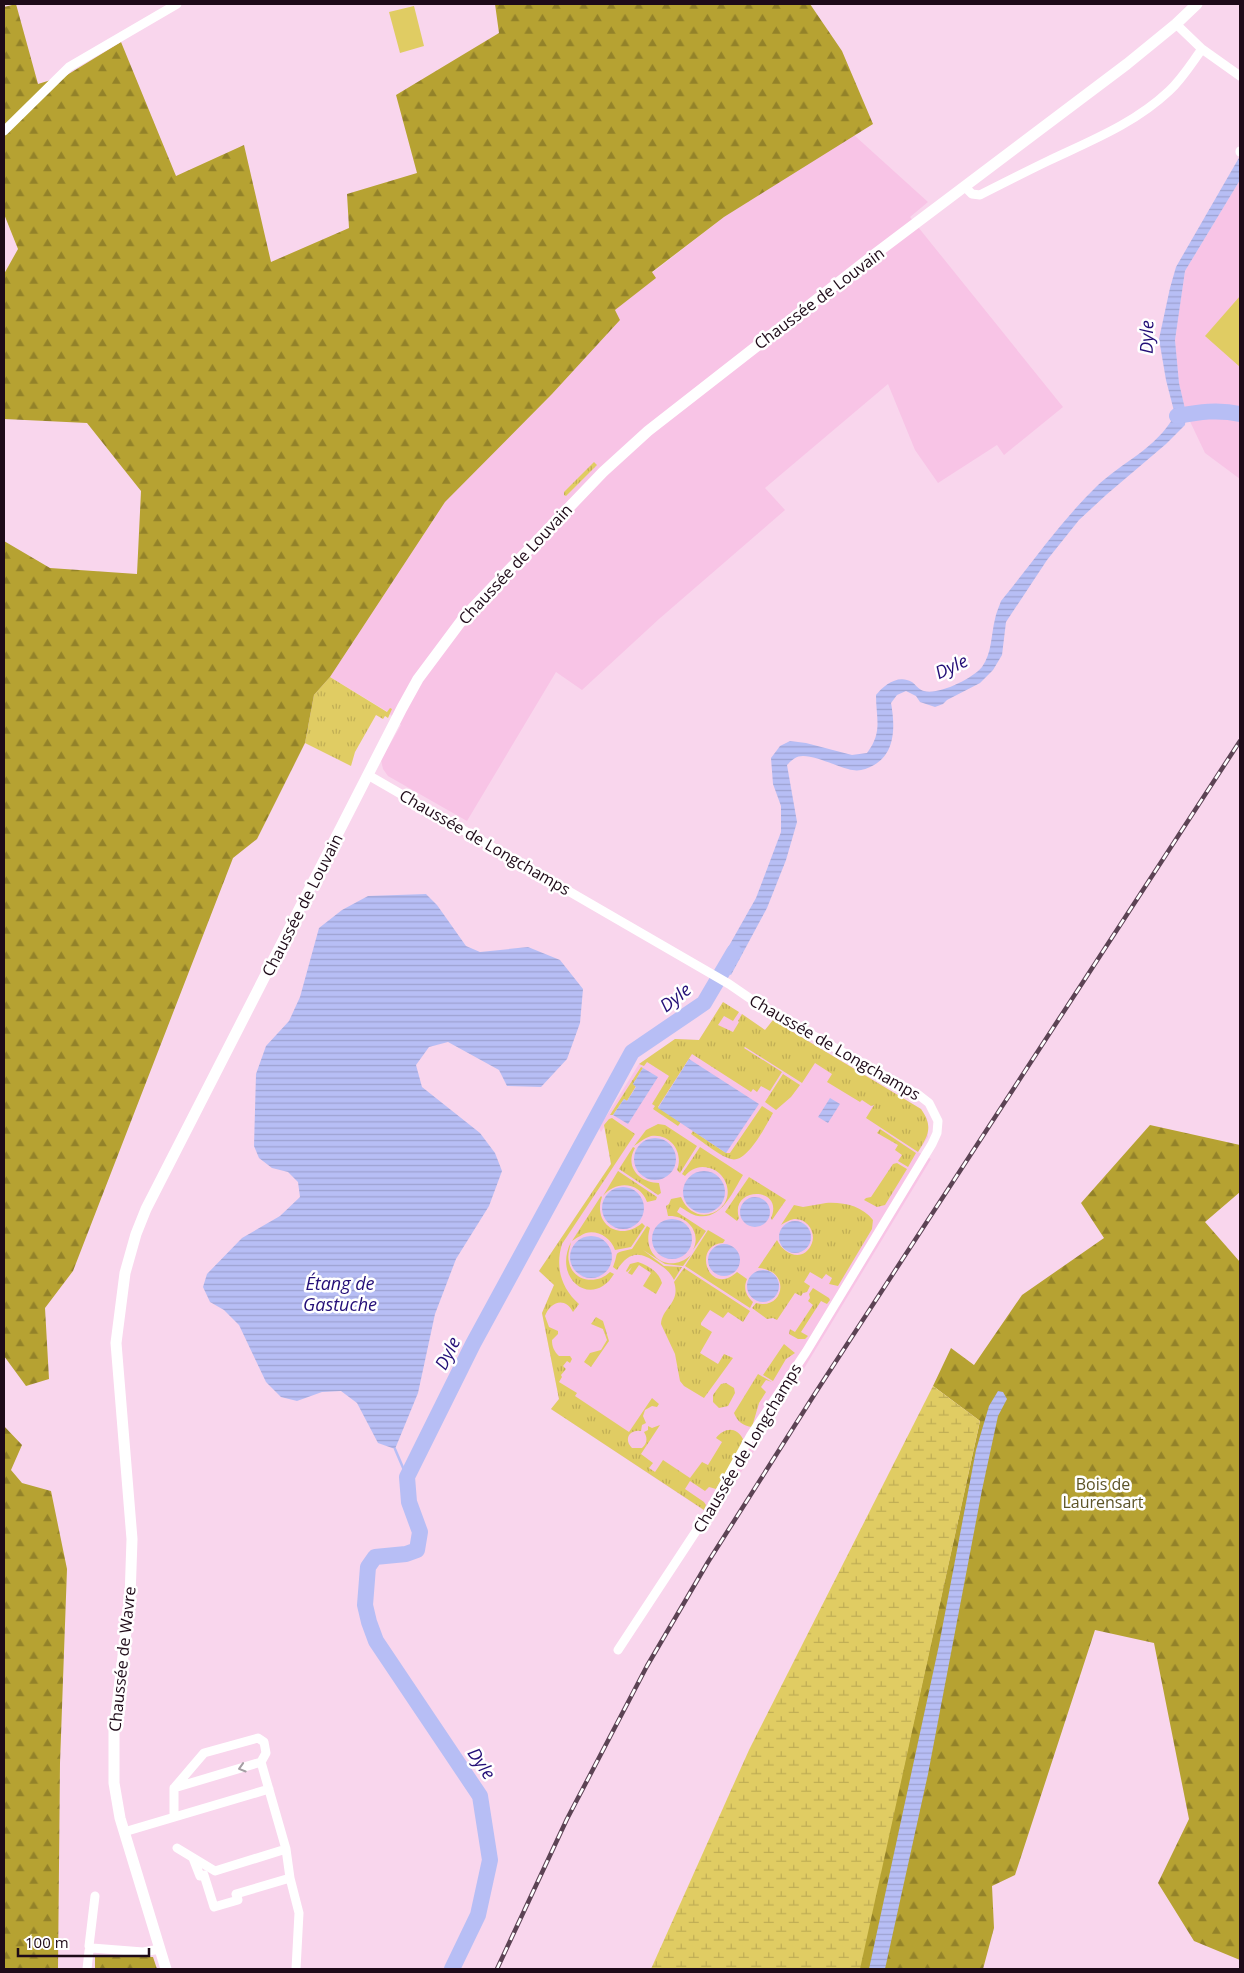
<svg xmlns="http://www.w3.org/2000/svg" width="1244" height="1973" font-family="'Open Sans',sans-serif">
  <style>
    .built { fill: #f8c4e6 }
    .grass { fill: url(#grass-tufts) }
    .forest { fill: url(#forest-firs) }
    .wetland { fill: url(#wetland-marsh) }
    .pitch { fill: #e0cc63 }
    .water { fill: url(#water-rules) }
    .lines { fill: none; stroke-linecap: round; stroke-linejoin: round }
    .stream { stroke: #b7bef5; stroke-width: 2.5 }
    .river { stroke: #b7bef5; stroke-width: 16 }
    .street { stroke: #fff; stroke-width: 9 }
    .secondary { stroke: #fff; stroke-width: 11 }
    .rail-casing { stroke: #5c4354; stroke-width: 4.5 }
    .rail { stroke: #fff; stroke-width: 2.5; stroke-dasharray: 8; stroke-linecap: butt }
    .oneway { stroke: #a59da3 }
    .labels { text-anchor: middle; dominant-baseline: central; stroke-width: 5; stroke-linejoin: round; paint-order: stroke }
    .street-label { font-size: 16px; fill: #1e0a18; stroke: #fff }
    .park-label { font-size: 16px; fill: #5c5427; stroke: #fff }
    .water-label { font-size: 18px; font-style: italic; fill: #230e77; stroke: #fff }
  </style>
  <defs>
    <pattern id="grass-tufts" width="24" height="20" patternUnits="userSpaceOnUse" patternTransform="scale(1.25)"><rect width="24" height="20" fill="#e0cc63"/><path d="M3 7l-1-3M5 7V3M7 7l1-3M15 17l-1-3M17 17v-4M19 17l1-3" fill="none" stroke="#c0ae55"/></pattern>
    <pattern id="forest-firs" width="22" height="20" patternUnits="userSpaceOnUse" patternTransform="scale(1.25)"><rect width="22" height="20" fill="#b6a232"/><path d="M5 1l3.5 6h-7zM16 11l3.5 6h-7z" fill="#938229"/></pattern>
    <pattern id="wetland-marsh" width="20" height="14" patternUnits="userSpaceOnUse" patternTransform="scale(1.25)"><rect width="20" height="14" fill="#e0cc63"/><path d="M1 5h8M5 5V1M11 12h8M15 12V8" fill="none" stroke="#c0ae55"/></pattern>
    <pattern id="water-rules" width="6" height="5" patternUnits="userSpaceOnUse" patternTransform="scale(1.25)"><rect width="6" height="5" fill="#b7bef5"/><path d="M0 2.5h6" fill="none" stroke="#9da2d1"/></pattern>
  </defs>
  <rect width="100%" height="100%" fill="#f9d6ed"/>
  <path class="built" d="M854,135l74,67 -18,15 153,190 -59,48 -7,-10 -59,38 -23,-33 -27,-66 -123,104 20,22 -126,109 -77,71 -26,-18 -89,149 -79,-45 -5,-7 -2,-9 20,-35 -13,-13 -58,-35 115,-175 107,-108 68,-74 -5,-10 40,-32 -3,-5 72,-56z
    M1240,180v299l-35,-26 -19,-40 -7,-30 -4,-43 10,-69z
    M723,1002l42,28 8,-10 148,89 6,10 1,18 -10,15 13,7 -217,358 -163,-108 8,-10 -17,-86 12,-28 -15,-14 72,-107 -6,-38 -4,6 -2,-4 40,-64 36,-25 24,1z"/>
  <path class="grass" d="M594,462l3,3 -31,31 -2,-1v-3z
    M330,677l57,35 3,-4 2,1 -4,9 -3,-2 -2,3 -7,-4 -21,37 -4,14 -46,-23 9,-48z
    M723,1002l16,10 -6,9 -9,-5 -6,9 15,7 6,-10 -1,-1 4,-7 23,16 8,-10 148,89c12,17 8,26 -3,43l-52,-34 8,-13 -3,1 -9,-6 -2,2 -33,-20 5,-8 -17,-11 -13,20 -57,-36 -1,1 38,24 -12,19 -9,-5 -4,6 -4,-3 -2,3 -59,-38 -34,53 23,15 -3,4 -25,-17 2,-3 -3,-2 17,-28 -22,-14 -3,4 -5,-2 36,-25 24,1z
    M641,1067l2,1 -10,16 3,2 -9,15 -3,-2 -11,16h-3z
    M783,1074l17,11 -9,12 -15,13 -11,-8z
    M762,1106l11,7c-7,12 -26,51 -42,46 -12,-3 -29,-18 -40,-25l2,-3 33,22h4z
    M612,1118l23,16 -73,110c-7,23 -1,44 17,60l-6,8c-8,-16 -23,-10 -28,4l4,11 9,4v3l-6,6c0,7 2,11 7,16h11l2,3 -2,4 -3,-2 -4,5 3,3 -5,6 1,2 -3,5 18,11 -2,3 54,36 23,-34 7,6 -2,3 -5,-1 -7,4 -2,6 3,7 -4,2 -1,6c-11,-2 -18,8 -9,17h10c5,-4 6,-10 2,-16l4,-2v-4l4,2 8,-3 -19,29 12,9 -4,5 6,4 8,-12 27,18 12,-16 6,3 14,-23 -6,-4c8,-10 20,-12 27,1l-1,6 -26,44 -7,-2 -4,4 -15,-10 -5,8 19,13 2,3 -2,5 -153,-101 8,-10 -17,-86 12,-28 -15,-14 72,-107 -7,-39 5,-6z
    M658,1124l7,1 32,21 -17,27 -3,-3c7,-17 -6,-37 -26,-34 -7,2 -12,7 -17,10l12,-16z
    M880,1129l36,24 -8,14 -10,-6 4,-6 -7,-5 3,-5 -21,-12z
    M633,1147l2,1c-11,19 5,35 24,35l2,10 -3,2 -39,-26z
    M700,1147l43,28c-10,16 -21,45 -45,41 -7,-1 -12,-6 -18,-9l-3,5 29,19 -13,19c9,-18 -6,-35 -25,-34l-2,-10 3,-2 2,-5 10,-2c14,35 60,12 43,-18 -3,-5 -9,-10 -15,-11 -10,-3 -18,1 -24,8l-3,-2z
    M897,1163l10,6 -22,36 -8,2 -13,-7 2,-2 5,-1 22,-33z
    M618,1171l39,26 -1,3 -9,2c-7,-20 -31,-22 -44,-6z
    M749,1177l37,23 -14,20 -1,-2c14,-32 -42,-32 -32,0l-2,3 -12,-9z
    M601,1196l1,1c-10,28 19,45 40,26l3,3 -14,21 -16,3c-4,-12 -17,-20 -29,-17 -5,2 -11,6 -14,8z
    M826,1203c18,-1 36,3 47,17l-1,9 -34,57 -9,-2 3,-6 -6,-4 -4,5 -12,-7 -6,10 6,4 -3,6 -4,1 -2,3 -6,-3 -18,27 -4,-2 -6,1 -15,-11 4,-5c28,8 36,-33 2,-35l19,-28c7,15 27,23 35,3 4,-11 -5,-25 -18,-24 -5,1 -10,4 -13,6l13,-20 9,2z
    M647,1226l3,2c-9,28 19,47 41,27l-8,11 -18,-2 -22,-14 21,16 18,1 -8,13c-4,-8 -9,-12 -17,-17 -17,-12 -28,-12 -40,7l-4,-3c7,-17 -2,-13 19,-18z
    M708,1230l17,10 -2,3c-32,2 -14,55 14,29l10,7c-4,10 -1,16 6,23l-3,6 -65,-42z
    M571,1242c-1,6 -4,13 -2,20 4,20 28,23 41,10l4,2c-21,35 -62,6 -43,-32z
    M638,1262c10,3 21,10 24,21l-6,11 -13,-8 8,-13 -12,-8 -7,10 -4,-2 4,-6 -5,5 -1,-1 4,-7z
    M684,1268l66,43 -7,11 -15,-10 -5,6 -13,-8 -9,13v2l11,7 -12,21 18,11 6,-10 9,4 -29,40 -20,-12 -4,-5 -5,-27 -14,-30c1,-17 20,-21 13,-42z
    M813,1288l16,10 1,2 -3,4 -6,-3 -20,31 7,4 -3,3h-7l-9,-5 1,-5 5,3 18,-27 -5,-4 2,-3 -1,-4z
    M596,1317l7,4 6,20 -18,26 -7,-5 6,-9 11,-3 6,-10 -4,-11 -12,-5z
    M784,1344l11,9 -9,6 -13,22 -10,-6z
    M758,1374l14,8 -6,-2 -5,7 5,5 -7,11 -7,24c-9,-1 -15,-6 -18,-14z
    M726,1383l8,5 1,5 -7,13 -9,2 -6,-6v-7l8,-11z"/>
  <path class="forest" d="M16,4l22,80 29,-9 54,-33 55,134 68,-31 27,117 78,-34 -2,-34 70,-21 -21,-78 103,-62 -4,-29h315l32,47 31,73 -149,93 -72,55 4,6 -41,32 5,10 -68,74 -107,108 -115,175 -16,18 -9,48 -48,96 -24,19 -160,413 -28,37 4,71 -23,7 -22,-30v-815l46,27 87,6 4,-83 -54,-68 -83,-4v-145l14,-25 -14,-35v-207z
    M1150,1125l90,20v47l-35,30 35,40v698l-46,-19 -36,-58 31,-64 -35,-176 -59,-13 -80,245 -23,11 2,42 -11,41h-124l121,-548 -47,-35 18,-38 23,17 48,-70 82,-57 -23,-35z
    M4,1426l18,19 -11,25 11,13 29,8 16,78 -7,194 -2,206 -54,-1z
    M95,1956l58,1 4,12h-62z"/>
  <path class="wetland" d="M933,1386l47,35 -120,548h-209l98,-219z"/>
  <path class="pitch" d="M414,6l10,40 -24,7 -11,-41z
    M1240,296v71l-35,-31z"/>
  <path class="water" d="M1240,156v24l-55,91 -10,69 4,43 7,30 -1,12 -19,19 -60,51 -27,25 -32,40 -41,62 -4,33 -9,15 -13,13 -33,17 -4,4 -8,3 -15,-5 -4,-6 -10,-5 -9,4 -6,8c4,22 5,50 -17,62 -9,5 -16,7 -26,4 -12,-3 -32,-13 -45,-13 -7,0 -11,4 -16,9l10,57 -11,38 -19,48 -36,67 -14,-8 39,-69 25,-66v-26l-8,-22 -2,-26 9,-12 10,-5 16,2 46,12 15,-2c16,-21 9,-34 9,-58 8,-10 22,-21 36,-13 4,3 7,8 12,9 15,4 48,-12 58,-24 10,-14 9,-32 13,-48 1,-6 4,-12 6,-18 31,-38 60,-80 95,-114 27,-26 59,-37 79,-72l-9,-35 -7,-41 11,-51 6,-21z
    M426,894l11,11 29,41 14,6 48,-5 32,13 23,29 -3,34 -13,36 -26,28 -34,-1 -8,-16 -51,-28 -19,5 -13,18 6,22 58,46 15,20 7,18 -13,35 -33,53 -21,55 -17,79 -23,56 -17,-6 -21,-40 -16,-12 -19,1 -25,9 -16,-4 -15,-15 -27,-57 -15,-15 -14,-8 -7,-15 4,-13 35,-36 38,-22 20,-19 -2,-15 -10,-10 -16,-4 -13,-10 -5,-12 2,-72 10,-28 23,-25 11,-24 19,-69 23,-18 26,-14z
    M689,1059l70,45 -33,49 -68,-45z
    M643,1068l15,9 -30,47 -15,-9 11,-16 3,2 9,-14 -3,-3z
    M830,1098l10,6 -12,19 -10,-6z
    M634 1159a21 21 0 1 1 42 0a21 21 0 1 1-42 0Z
    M683 1192a21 21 0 1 1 42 0a21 21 0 1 1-42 0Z
    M602 1208a21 21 0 1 1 42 0a21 21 0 1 1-42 0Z
    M740 1212a15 15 0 1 1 30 0a15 15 0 1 1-30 0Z
    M652 1239a20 20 0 1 1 40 0a20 20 0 1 1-40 0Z
    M779 1237a16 16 0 1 1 32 0a16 16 0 1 1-32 0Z
    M570 1257a21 21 0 1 1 42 0a21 21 0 1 1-42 0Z
    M708 1260a16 16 0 1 1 32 0a16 16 0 1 1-32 0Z
    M747 1286a16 16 0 1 1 32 0a16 16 0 1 1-32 0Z
    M998,1391l5,1 4,7 -9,17 -16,74 -54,284 -43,195h-16l70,-324 37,-195 13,-44z"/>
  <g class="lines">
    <path class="stream" d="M395,1449l12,28"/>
    <path class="river" d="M1177,416c22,-4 41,-7 63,-2
      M452,1969l26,-54 12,-55 -10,-64 -104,-155 -7,-19 -4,-17 3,-38 7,-10 31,-3 11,-4 3,-18 -11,-30 -2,-25 66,-133 159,-292 72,-49 30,-51"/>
    <path class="street" d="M1176,24l26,25 38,27
      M4,131l65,-64 108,-63
      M1240,152v-1
      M965,187l7,7 8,1c22,-11 45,-23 68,-34 42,-20 86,-37 121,-70 13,-12 22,-27 33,-42
      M368,775l361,209 32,22 159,90 9,7 9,18 -1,12 -5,11 -126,208 -55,83 -43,78 -90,137
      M175,1787l29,-34 54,-15 6,4 2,11 -5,9
      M174,1817v-29l87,-26 25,87 4,29 9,35 -3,56
      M124,1832l145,-43
      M177,1848l38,23 71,-22
      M193,1858l7,18 4,-1 10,32 24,-7 -2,-6 54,-16
      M92,1948l-3,-2 6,-50
      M87,1969l2,-18 3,-3 51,4 17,-3"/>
    <path class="secondary" d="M166,1969l-46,-151 -6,-35v-52l16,-133 2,-59 -16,-196 9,-70 11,-39 10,-25 256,-501 16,-29 47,-63 138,-144 45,-41 227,-177 252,-190 49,-40 21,-20"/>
    <g class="rail-casing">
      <path id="rail" d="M497,1969l70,-150 80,-153 61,-104 108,-170 424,-651"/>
    </g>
    <use href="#rail" class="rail"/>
  </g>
  <defs><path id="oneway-chevron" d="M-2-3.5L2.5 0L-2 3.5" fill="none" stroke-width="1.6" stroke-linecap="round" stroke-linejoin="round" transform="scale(1.25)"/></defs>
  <use class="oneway" href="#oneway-chevron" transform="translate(242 1768) rotate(163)"/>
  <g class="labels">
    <g class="street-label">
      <text transform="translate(819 298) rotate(-37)">Chaussée de Louvain</text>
      <text transform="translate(515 564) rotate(-47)">Chaussée de Louvain</text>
      <text transform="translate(485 842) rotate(30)">Chaussée de Longchamps</text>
      <text transform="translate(302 905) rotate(-63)">Chaussée de Louvain</text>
      <text transform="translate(835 1047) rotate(30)">Chaussée de Longchamps</text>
      <text transform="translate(747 1448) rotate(-59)">Chaussée de Longchamps</text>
      <text transform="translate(122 1659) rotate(-84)">Chaussée de Wavre</text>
    </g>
    <g class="park-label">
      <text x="1103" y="1484">Bois de<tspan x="1103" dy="18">Laurensart</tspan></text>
    </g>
    <g class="water-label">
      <text transform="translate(1146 337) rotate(-89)">Dyle</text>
      <text transform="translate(951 666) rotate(-25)">Dyle</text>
      <text transform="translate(675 997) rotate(-38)">Dyle</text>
      <text x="340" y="1283">Étang de<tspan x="340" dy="21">Gastuche</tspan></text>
      <text transform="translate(447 1353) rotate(-63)">Dyle</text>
      <text transform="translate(482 1763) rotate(56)">Dyle</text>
    </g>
  </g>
  <rect width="1244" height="1973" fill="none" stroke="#1e0a18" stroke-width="10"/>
  <path d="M18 1948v8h131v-8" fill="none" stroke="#1e0a18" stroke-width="2.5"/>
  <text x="25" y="1948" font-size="15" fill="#1e0a18" stroke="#ffffff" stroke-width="4" paint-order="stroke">100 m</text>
</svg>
